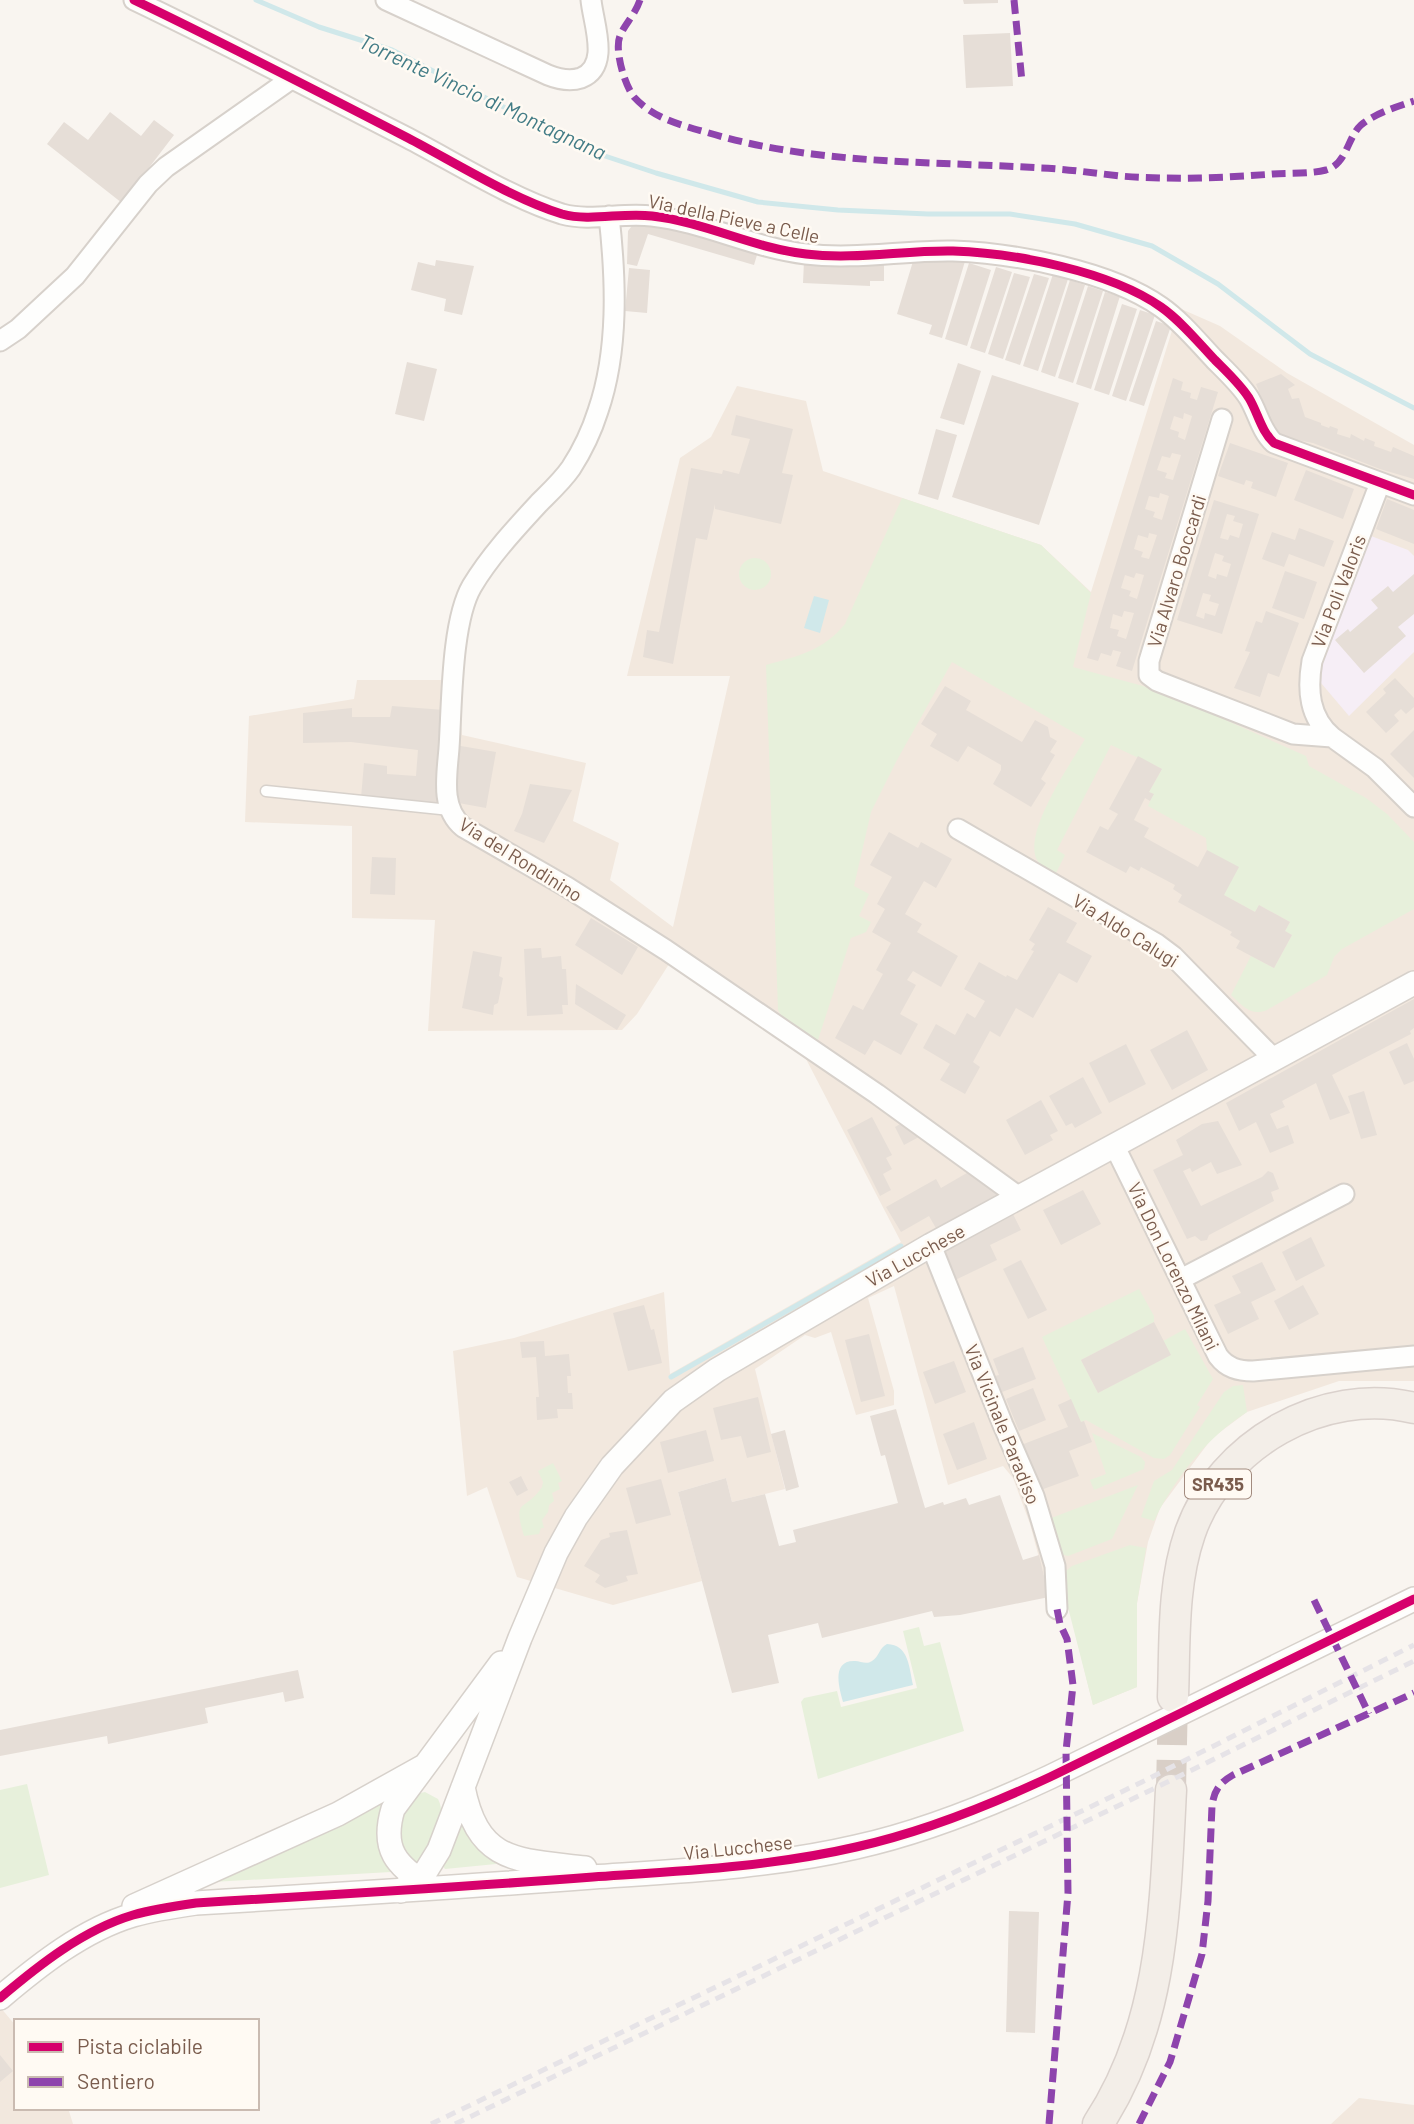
<svg xmlns="http://www.w3.org/2000/svg" width="1414" height="2124" font-family="Barlow,sans-serif">
  <style>
    .residential { fill: #f2e8de }
    .education { fill: #f6eef6 }
    .green { fill: #e7f0db }
    .water { fill: #d0e8ea }
    .lines { fill: none; stroke-linecap: round; stroke-linejoin: round }
    .stream { stroke: #d0e8ea; stroke-width: 5 }
    .building { fill: #e6ded7; fill-rule: evenodd }
    .primary-tunnel { stroke: #d9cfc7; stroke-width: 30; stroke-dasharray: 30 15; stroke-linecap: butt }
    .service-casing { stroke: #d7d1cb; stroke-width: 13 }
    .minor-casing { stroke: #d7d1cb; stroke-width: 23 }
    .tertiary-casing { stroke: #d7d1cb; stroke-width: 26 }
    .primary-casing { stroke: #dad1cc; stroke-width: 33 }
    .service { stroke: #fefefd; stroke-width: 10 }
    .minor { stroke: #fefefd; stroke-width: 19 }
    .tertiary { stroke: #fefefd; stroke-width: 23 }
    .primary { stroke: #f3eee8; stroke-width: 30 }
    .rail { stroke: #e6e3e7; stroke-width: 5; stroke-dasharray: 10 7; stroke-linecap: butt }
    .quiet { stroke: #8e44ad; stroke-width: 7; stroke-dasharray: 14 7; stroke-linecap: butt }
    .cycleway-casing { stroke: #fffaf3; stroke-width: 13 }
    .cycleway { stroke: #d6006c; stroke-width: 9 }
    .labels { text-anchor: middle; dominant-baseline: central; stroke-width: 5; stroke-linejoin: round; paint-order: stroke }
    .shield { fill: #fffaf3; stroke: #a28b7f; stroke-width: 2 }
    .shield-label { font-size: 18px; font-weight: bold; fill: #7a5c4d }
    .street-label { font-size: 19px; fill: #7a5c4d; stroke: #fffaf3 }
    .water-label { font-size: 21px; font-style: italic; fill: #437c86; stroke: #fffaf3 }
  </style>
  <rect width="100%" height="100%" fill="#f9f5f0"/>
  <path class="residential" d="M1179,308l41,18 67,47 127,72v936h-75l-92,31 -35,26 -52,70 -12,34 -11,61v84l-44,18 -31,-125 -16,4 -16,-60 -17,-46 -10,-12 -55,19 -54,-199 -26,12 26,93v14l-38,10 -25,-83 -16,6 -10,-3 -50,34 30,120 -53,13 -6,-24 -48,14 24,89 -89,24 -96,-28 -30,-90 -20,9 -14,-145 61,-13 150,-46 6,82 231,-132 -95,-183 -135,-98 -34,53 -15,16 -194,1 7,-111 -83,-2v-92l-107,-4 4,-106 105,-17 3,-19h101l4,55 124,28 -13,58 46,22 -9,37 63,47 57,-251h-103l53,-218 31,-21 26,-51 69,15 17,70 218,74 50,47z
    M0,2007l16,19v82h52l5,16h-73z
    M1359,2098l55,7v19h-83z"/>
  <path class="education" d="M1371,536l37,14 6,6v96l-65,64 -28,-33 1,-24z"/>
  <path class="green" d="M902,498l139,47 50,48 -18,74 70,19 51,20 112,50 3,10 57,32 21,16 27,28v67l-72,40 -8,8 -7,18 -60,35c-16,7 -25,-5 -36,-15l20,-39 23,12 18,-33 -7,-4 5,-9 -31,-17 -4,7 -31,-17 -17,-45 -1,-12 -58,-32 5,-12 -4,-2 13,-23 -51,-24 -54,105 8,5 -9,18c-5,-2 -11,-4 -15,-8 -26,-23 31,-103 44,-126l-133,-77 -55,98 -26,52 -17,74 15,8 -10,22 12,6 -5,10 -15,6 -34,105 -32,-21 -7,-12 -12,-345c32,-9 57,-14 79,-41z
    M739 574a16 16 0 1 1 32 0a16 16 0 1 1-32 0Z
    M1139,1289l15,27v6l-73,38 17,33 72,-38 -7,-14 22,-12 28,50 -16,26 3,2 -30,48 -6,4 -10,-1 -68,-38 -5,2 -39,-85z
    M1243,1385l4,27c-40,25 -73,67 -93,109l-13,-4 13,-36 18,-11 52,-78 9,-6z
    M1092,1433l49,24 4,5 -1,7 -50,21 -4,-10 16,-6z
    M553,1463l9,18 -4,2 2,6 -8,4 2,8 -5,4 -1,7 -6,8 2,8h-3l-2,6 -15,2c-12,-40 1,-23 18,-49l1,-5 -5,-11z
    M1138,1485l-26,54 -44,17 -8,-2 -14,-34z
    M1130,1545l16,3 -9,55v84l-44,18 -32,-125 1,-6 10,-8z
    M919,1627l5,19 16,-4 24,89 -146,48 -17,-77 3,-4 33,-7 4,16 76,-19 -14,-57z
    M27,1784l22,91 -49,13v-98z
    M425,1792l13,7c11,21 -7,51 -20,67l-15,-7 -5,-40 18,-25z
    M386,1797v62l5,13 -179,10z
    M460,1821l34,39 2,4 -51,5 -4,-6z"/>
  <path class="water" d="M814,596l15,4 -9,33 -16,-5z
    M887,1644c22,1 22,23 26,41l-70,17c-4,-14 -12,-42 12,-41 6,0 11,4 17,0 7,-4 7,-13 15,-17z"/>
  <g class="lines">
    <path class="stream" d="M256,0l63,27 73,23 198,101 66,22 102,29 80,8 90,4h82l65,10 77,22 66,38 92,70 104,54
      M671,1377l230,-131"/>
  </g>
  <path class="building" d="M963,0h35v3l-34,1z
    M1010,33l3,53 -47,2 -3,-53z
    M110,112l31,24 13,-16 20,15 -52,68 -75,-59 17,-22 24,18z
    M640,221l91,21 26,13 -3,10 -106,-31 -11,32 -10,-2 1,-33 6,-8z
    M914,258h52l-24,80 -13,-4 3,-9 -35,-11z
    M884,259v22h-14v5l-67,-3 1,-22z
    M436,260l38,6 -12,49 -18,-4 2,-12 -35,-9 7,-28 17,4z
    M969,263l22,7 -24,76 -22,-7z
    M996,267l16,5 -27,81 -15,-5z
    M629,268l21,2 -3,43 -22,-2z
    M1014,273l16,4 -27,82 -15,-5z
    M1034,274l15,4 -29,87 -15,-5z
    M1053,274l15,5 -30,92 -15,-5z
    M1070,280l15,5 -30,92 -14,-5z
    M1088,286l15,5 -30,92 -15,-5z
    M1105,292l15,4 -29,93 -15,-5z
    M1122,304l15,5 -28,86 -15,-5z
    M1140,310l15,5 -29,86 -14,-5z
    M1156,321l15,5 -27,80 -15,-5z
    M407,362l30,7 -13,52 -29,-7z
    M958,363l23,8 -17,54 -24,-7z
    M1281,374l14,11 -7,4 4,10 7,-1 6,19 16,6v2l8,3 1,-2 8,3 -1,5 13,4 1,-4 13,7 1,-3 10,4 -1,4 17,6 2,-5 21,9v23l-34,-10 -67,-26 -36,-7 -21,-52z
    M992,375l87,28 -40,122 -87,-28z
    M1173,378l10,4 -2,8 10,3 -1,5 7,2 4,-13 17,5 -86,279 -16,-5 5,-14 -8,-2 -2,6 -10,-3 -3,8 -11,-3zM1184,413l8,3 -7,24 -7,-3 1,-5 -9,-3 4,-13 9,3zM1172,453l9,2 -8,25 -8,-2 2,-5 -10,-3 5,-14 8,2zM1160,493l9,3 -7,24 -9,-3 2,-5 -10,-3 4,-13 10,2zM1149,533l8,2 -8,24 -8,-2 2,-5 -9,-3 4,-14 10,3zM1136,573l8,2 -7,24 -8,-3 2,-5 -10,-3 4,-13 9,3zM1124,611l10,2 -8,26 -9,-3 2,-6 -9,-2 3,-14 9,3z
    M736,415l57,14 -11,44 11,2 -12,49 -66,-15v-5l-8,36 -11,-2 -23,126 -30,-7 4,-27 12,2 32,-164 31,6 1,-4 16,4 11,-35 -19,-4z
    M936,429l21,6 -19,65 -20,-6z
    M1230,443l58,20 -12,34 -25,-9 2,-6 -7,-2 -2,5 -26,-9z
    M1306,470l48,19 -11,30 -49,-19z
    M1387,499l27,11v34l-38,-15z
    M1214,500l45,14 -37,120 -45,-14zM1227,514l8,2 -2,5 10,3 -4,14 -9,-3 -2,5 -8,-2zM1215,553l9,3 -2,5 9,3 -4,13 -10,-3 -1,5 -8,-3zM1203,593l8,2 -2,6 10,3 -4,12 -10,-3 -1,6 -8,-3z
    M1299,528l35,13 -10,26 -35,-13 -5,13 -22,-8 10,-27 23,8z
    M1285,571l32,11 -13,37 -32,-11z
    M1414,574v40l-16,13 8,9 -42,37 -29,-33 13,-11 2,3 28,-24 -7,-8 17,-14 5,6z
    M1266,611l33,12 -20,54 -11,-4 -8,24 -26,-9 16,-36 -5,-1 11,-30 6,2z
    M1395,678l19,20v9l-8,7 -5,-5 -7,6 5,6 -13,12 -20,-21 20,-19 -3,-4z
    M945,686l26,15 -5,9 56,32 13,-22 13,7 2,10 7,4 -7,11 5,3 -14,24 5,4 -15,24 -38,-23 8,-14v-5l-33,-19 -10,16 -28,-16 7,-12 -16,-10z
    M392,706l52,4 -6,94 -77,-6 3,-35 23,3v8l29,2 2,-26 -67,-8 -48,1v-30l49,-5v9h38z
    M1414,730v48l-24,-24z
    M455,745l41,7 -10,56 -33,-6z
    M1138,756l24,13 -13,23 5,2 -4,7 -5,-3 -11,22 15,8 -5,9 54,30 9,-17 32,17 -15,28 31,17 4,-7 31,17 -5,9 7,4 -18,33 -38,-20 4,-7 -10,-6 2,-3 -54,-30 4,-7 -9,-6 2,-4 -34,-18 -2,4 -9,-5 -4,7 -40,-21 14,-26 8,4 10,-16 -9,-5z
    M530,784l42,6 -28,53 -30,-12 8,-17z
    M889,832l29,16 3,-6 31,17 -16,29 -12,-7 -19,33 17,10 -5,8 41,24 -17,31 -28,-16 -6,9 9,5 -16,29 18,10 -17,31 -27,-15 -9,15 -30,-17 18,-33 10,5 20,-36 -7,-4 15,-27 -19,-11 13,-23 -8,-5 15,-27 -22,-12z
    M372,857l24,1 -1,37 -25,-1z
    M1048,907l29,16 -11,19 26,14 -15,27 -18,-10 -26,45 -17,-10 -16,29 -10,-6 -17,31 7,5 -15,27 -25,-14 10,-16 -27,-16 13,-24 19,11 12,-22 8,5 10,-17 -21,-12 15,-27 27,15 1,-2 10,5 17,-29 -3,-1 4,-6 -6,-4z
    M591,918l47,29 -16,28 -47,-30z
    M541,948l1,10 19,-2 1,13h4l2,36h-6l1,9 -36,2 -3,-67z
    M473,951l29,6 -3,19 4,2 -5,25 -4,2 -1,10 -31,-7z
    M576,984l50,31 -9,15 -42,-26z
    M1414,999v29l-4,3 1,3 -79,41 18,38 -20,7 -14,-37 -34,18 3,6 -15,7 7,15 11,-4 6,18 -24,10 -14,-31 -17,9 -13,-28z
    M1187,1030l21,40 -36,20 -22,-40z
    M1407,1043l7,16v22l-10,4 -15,-33z
    M1126,1044l20,40 -37,19 -20,-40z
    M1083,1077l19,36 -27,15 -3,-5 -6,3 -17,-30z
    M1364,1091l13,44 -16,4 -13,-43z
    M1041,1100l17,31 -8,4 3,5 -28,15 -19,-35z
    M872,1117l20,38 -6,3 6,11 -9,5 8,16 -11,6 -33,-66z
    M1218,1121l24,44 -25,9 -6,-12 -19,10 -2,-4 -7,3 18,35 61,-29 6,-6 5,2 6,16 -8,3 3,9 -65,34 -2,5 -6,1 -6,-5 -8,3 -34,-69 30,-15 -7,-15 26,-16z
    M902,1123l20,9 -5,6 -13,7 -9,-18z
    M972,1170l18,12 8,13 -61,35 -8,-14 -28,16 -15,-25 50,-28 5,9z
    M1083,1190l18,34 -40,21 -18,-35z
    M1011,1210l10,20 -31,15 7,15 -46,22 -15,-34z
    M1311,1237l14,29 -29,15 -14,-29z
    M1021,1260l26,50 -19,9 -25,-50z
    M1262,1262l14,28 -25,12 8,17 -31,15 -14,-29 27,-12 -9,-17z
    M1303,1285l16,29 -30,16 -15,-29z
    M644,1305l7,25 3,-1 8,34 -34,8 -15,-58z
    M1154,1322l17,33 -73,38 -17,-33z
    M869,1334l16,62 -24,6 -16,-62z
    M544,1341l1,15 24,-2 2,22h-4l1,17h4l1,16h-16l1,9 -21,2 -1,-23h3l-3,-40 -14,1 -2,-16z
    M1023,1347l13,32 -34,13 -7,-16 4,-1 -6,-16z
    M954,1361l12,31 -31,12 -12,-32z
    M1033,1388l13,32 -27,11 -13,-32z
    M758,1397l13,55 -24,6 -6,-22 -20,4 -8,-32z
    M1071,1399l10,23 3,-1 8,21 -23,9 10,25 -41,15 -17,-46 47,-18 -10,-22z
    M896,1409l29,99 18,-6 1,3 22,-7 3,7 31,-10 23,65 16,-5 10,42 -89,18 -26,2 -2,-6 -110,27 -4,-15 -50,12 11,48 -47,10 -54,-201 48,-14 6,24 33,-8 14,52 17,-4 -3,-12 105,-27 -13,-48 -4,1 -11,-40z
    M974,1422l13,37 -30,11 -14,-36z
    M706,1430l8,31 -46,12 -8,-31z
    M785,1430l14,57 -13,4 -15,-57z
    M521,1476l7,14 -11,6 -8,-14z
    M661,1479l10,36 -35,9 -10,-36z
    M627,1530l11,44 -12,2 2,5 -23,7 -10,-6 5,-7 -16,-9 17,-26 9,-3 -1,-4z
    M298,1670l6,28 -19,4 -2,-10 -78,16 3,15 -100,21 -1,-8 -107,20v-26z
    M1009,1911l30,1 -4,121 -29,-1z
    M0,2055l13,16 -13,11z"/>
  <g class="lines">
    <path class="primary-tunnel" d="M1171,1790l2,-93"/>
    <g class="service-casing">
      <path id="service" d="M266,791l184,19"/>
    </g>
    <g class="minor-casing">
      <path id="minor" d="M134,0c92,44 183,91 274,138 46,24 105,61 154,76 29,8 60,-2 90,2 53,6 101,32 154,38 49,6 98,-4 147,-3 61,2 157,20 208,56 20,14 37,35 54,53 12,12 25,24 34,38 9,15 12,33 25,45l140,52
        M386,0l162,75c10,4 21,7 33,3 30,-12 12,-55 10,-78
        M609,216c7,63 10,134 -11,195 -6,19 -16,40 -27,57 -9,13 -21,24 -32,35 -24,26 -49,53 -67,83 -21,36 -20,119 -23,162 -2,27 -9,60 14,79l104,60 99,63 211,144 142,103
        M0,341l18,-12 57,-53 73,-92 18,-17 125,-88
        M1222,419l-73,242v14l8,6 136,53 39,3 43,31 39,39
        M1332,737c-23,-20 -25,-47 -20,-76l68,-178
        M958,829l199,115 16,12 100,102
        M1115,1147l103,209c9,12 20,15 35,15l161,-15
        M931,1245l72,180 31,71 21,70 2,43
        M1181,1279l163,-85"/>
    </g>
    <g class="tertiary-casing">
      <path id="tertiary" d="M463,1787c15,77 55,73 122,81
        M429,1886c-33,-20 -48,-37 -36,-77l108,-146
        M401,1891l25,-20 13,-21 81,-212 36,-85 20,-36 36,-51 61,-65 44,-31 214,-125 483,-262
        M134,1906l204,-92 86,-48
        M0,1998c39,-33 83,-68 133,-83 21,-6 42,-9 63,-12 133,-8 265,-16 397,-26 88,-6 177,-10 263,-30 68,-15 132,-41 194,-70l364,-178"/>
    </g>
    <g class="primary-casing">
      <path id="primary" d="M1173,1697c2,-55 -1,-112 17,-164 31,-89 133,-147 224,-125
        M1098,2124c66,-100 67,-218 73,-334"/>
    </g>
    <use href="#service" class="service"/>
    <use href="#minor" class="minor"/>
    <use href="#tertiary" class="tertiary"/>
    <use href="#primary" class="primary"/>
    <path class="rail" d="M431,2124l711,-342 272,-137
      M455,2124l694,-333 265,-130"/>
    <path class="quiet" d="M640,0c-5,15 -16,25 -20,36 -6,14 5,50 14,61 20,22 47,28 75,36 108,32 220,28 332,35 26,1 52,5 79,8 50,4 103,2 153,-2 17,-1 37,0 53,-4 21,-6 21,-32 35,-45 15,-12 35,-18 53,-24
      M1014,0l8,82
      M1314,1600l55,114
      M1049,2124l19,-231 -2,-142 7,-66 -6,-46 -7,-15 -3,-15
      M1139,2124l31,-62 32,-108 6,-53 4,-95c2,-15 7,-23 21,-31l181,-82"/>
    <g class="cycleway-casing">
      <path id="cycleway" d="M134,0c92,44 183,91 274,138 46,24 105,61 154,76 29,8 60,-2 90,2 53,6 101,32 154,38 49,6 98,-4 147,-3 61,2 157,20 208,56 20,14 37,35 54,53 12,12 25,24 34,38 9,15 12,33 25,45l140,52
        M0,1998c39,-33 83,-68 133,-83 21,-6 42,-9 63,-12 133,-8 265,-16 397,-26 88,-6 177,-10 263,-30 68,-15 132,-41 194,-70l364,-178"/>
    </g>
    <use href="#cycleway" class="cycleway"/>
  </g>
  <g class="labels">
    <rect class="shield" x="1185" y="1469.5" width="66" height="29" rx="5"/>
    <g class="shield-label">
      <text x="1218" y="1484">SR435</text>
    </g>
    <g class="street-label">
      <text transform="translate(734 218) rotate(12)">Via della Pieve a Celle</text>
      <text transform="translate(1176 571) rotate(-73)">Via Alvaro Boccardi</text>
      <text transform="translate(1338 591) rotate(-69)">Via Poli Valoris</text>
      <text transform="translate(521 859) rotate(32)">Via del Rondinino</text>
      <text transform="translate(1126 930) rotate(32)">Via Aldo Calugi</text>
      <text transform="translate(915 1255) rotate(-29)">Via Lucchese</text>
      <text transform="translate(1174 1266) rotate(64)">Via Don Lorenzo Milani</text>
      <text transform="translate(1003 1424) rotate(68)">Via Vicinale Paradiso</text>
      <text transform="translate(738 1847) rotate(-6)">Via Lucchese</text>
    </g>
    <g class="water-label">
      <text transform="translate(483 96) rotate(25)">Torrente Vincio di Montagnana</text>
    </g>
  </g>
  <rect x="14" y="2019" width="245" height="91" fill="#fffaf3" stroke="#cabbb1" stroke-width="2"/>
  <rect x="28" y="2042" width="35" height="10" fill="#d6006c" stroke="#cabbb1" stroke-width="2"/>
  <text x="77" y="2054" font-size="21" fill="#7a5c4d">Pista ciclabile</text>
  <rect x="28" y="2077" width="35" height="10" fill="#8e44ad" stroke="#cabbb1" stroke-width="2"/>
  <text x="77" y="2089" font-size="21" fill="#7a5c4d">Sentiero</text>
</svg>
